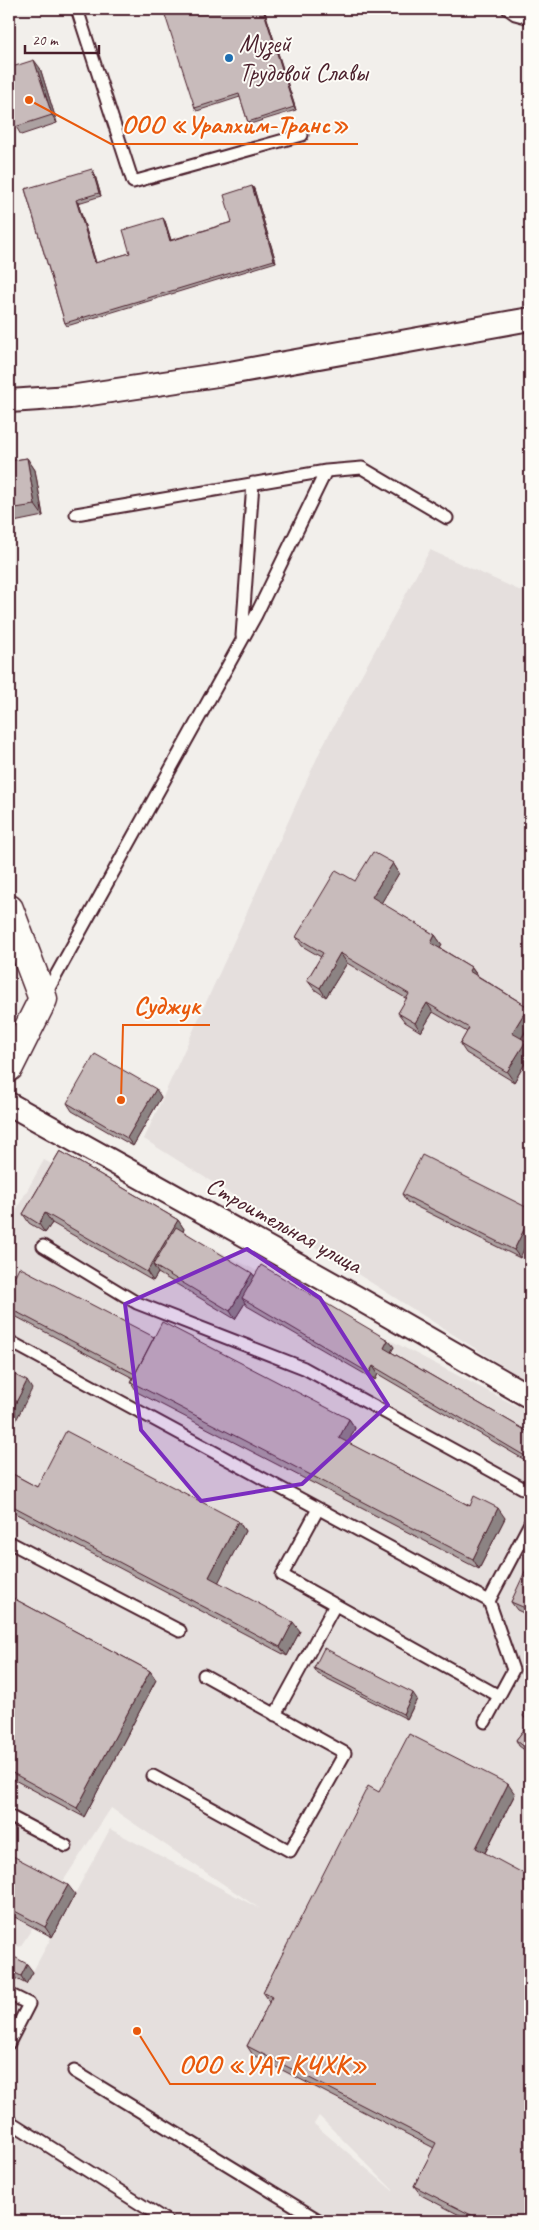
<svg xmlns="http://www.w3.org/2000/svg" width="539" height="2230" font-family="Caveat,sans-serif">
  <style>
    .built { fill: #e5dfdd; fill-rule: evenodd }
    .lines { fill: none; stroke-linecap: round; stroke-linejoin: round }
    .lane-casing { stroke: #4a1f2b; stroke-width: 15 }
    .street-casing { stroke: #4a1f2b; stroke-width: 26 }
    .secondary-casing { stroke: #4a1f2b; stroke-width: 31 }
    .lane { stroke: #fdfcf7; stroke-width: 11 }
    .street { stroke: #fdfcf7; stroke-width: 22 }
    .secondary { stroke: #fdfcf7; stroke-width: 28 }
    .wall { fill: #aca1a1; stroke: #4a1f2b }
    .shaded-wall { fill: #8c8383; stroke: #4a1f2b }
    .building { fill: #c8bbbb; stroke: #4a1f2b }
    .marked { fill: #7b2cbf; fill-opacity: 0.2; stroke: #7b2cbf; stroke-width: 4; stroke-linejoin: round }
    .poi-dot { fill: #1f6fb2; stroke: #fdfcf7; stroke-width: 2 }
    .labels { text-anchor: middle; dominant-baseline: central; stroke-width: 4; stroke-linejoin: round; paint-order: stroke }
    .poi-label { font-size: 25px; fill: #4a1f2b; stroke: #fdfcf7; text-anchor: start }
    .street-label { font-size: 25px; fill: #4a1f2b; stroke: #fdfcf7 }
    .leader { fill: none; stroke: #e8590c; stroke-width: 2 }
    .callout-dot { fill: #e8590c; stroke: #fdfcf7; stroke-width: 2 }
    .callout-label { font-size: 26px; text-anchor: middle; font-weight: bold; fill: #e8590c; stroke: #fdfcf7; stroke-width: 4; stroke-linejoin: round; paint-order: stroke }
  </style>
  <rect width="100%" height="100%" fill="#f2efeb"/>
  <filter id="ink" filterUnits="userSpaceOnUse"><feTurbulence type="fractalNoise" baseFrequency=".02" numOctaves="2"/><feDisplacementMap in="SourceGraphic" scale="10" xChannelSelector="R" yChannelSelector="G"/><feConvolveMatrix kernelMatrix="1 2 1 2 8 2 1 2 1" color-interpolation-filters="sRGB"/></filter>
  <g filter="url(#ink)">
    <path class="built" d="M430,550l100,45v788l-386,-244 178,-392z
      M44,1160l486,253v808h-521v-246l17,9 84,-155 150,80 -149,-101 -91,139 -11,-5v-719zM319,2116l74,74v1l-79,-67z"/>
    <g class="lines">
      <g class="lane-casing">
        <path id="lane" d="M77,9l56,173 169,-47
          M508,9l7,5 15,4
          M76,514l250,-43 36,-3 85,50
          M242,636l11,-153
          M44,997l212,-382 70,-144
          M43,1246l94,57 167,65 226,124
          M9,1341l480,260 41,-78
          M318,1509l-36,66 217,121
          M9,1542l171,89
          M275,1715l60,-110
          M485,1722l28,-52 -24,-69
          M153,1776l137,75 55,-98 -141,-78
          M9,1816l57,30
          M9,1994l20,10 -20,39
          M74,2071l246,150
          M9,2121l158,100"/>
      </g>
      <g class="street-casing">
        <path id="street" d="M9,401l61,-4 154,-23 306,-55
          M9,1104l347,193 174,100"/>
      </g>
      <g class="secondary-casing">
        <path id="secondary" d="M9,909l34,90 -34,68"/>
      </g>
      <use href="#lane" class="lane"/>
      <use href="#street" class="street"/>
      <use href="#secondary" class="secondary"/>
    </g>
    <path class="wall" d="M264,9l32,101 -46,14 -2,-2 -8,-25 -43,14 -2,-3z
      M9,68h31l17,55 -36,12 -6,-10 -6,2z
      M94,172l7,24 -23,7 18,60 34,-10 35,-32 6,19 61,-18 20,-36 2,3 22,73 -209,64 -2,-3 -40,-134z
      M27,458l8,12 8,46 -34,7v-62z
      M393,863l6,10 -18,30 54,32 7,10 -2,3 31,19 7,9 50,31 2,2v15l-8,14 8,9v8l-16,27 -48,-29 -6,-9 7,-12 -34,-20 -12,20 -16,-10 -7,-9 9,-14 -60,-36 -21,34 -12,-8 -7,-9 14,-23 -19,-11 -6,-9 59,-56z
      M161,1097l-28,49 -61,-35 -5,-8z
      M60,1151l118,69 6,9 -1,3 72,44 133,64 6,7 -3,5 139,81v30l-152,-89 -3,6 -128,-74 -2,-3 -10,16 -77,-46 -5,8 -101,-58 -7,10 -16,-10 -6,-9z
      M402,1194l128,15 -10,49 -113,-56z
      M9,1288l145,49 195,82 6,9 -7,15 122,63 35,12 -26,51 -342,-177 -6,-10 2,-4 -124,-65z
      M9,1472l28,15 201,34 7,10 -27,51 82,49 -13,25 -278,-146z
      M530,1566v50l-13,-6 -6,-8z
      M9,1596l141,75 6,9 -72,137 -75,-40z
      M530,1618v22l-6,-8z
      M314,1668l103,31 -10,20 -89,-45z
      M530,1707v47l-11,-8 -3,-6 13,-17 -6,-7z
      M379,1792l136,2 -30,59 45,368h-59l-50,-26 -7,-9 20,-38 -181,-93 -6,-9 23,-44 -7,-10z
      M9,1854l66,40 -23,43 -43,-23z
      M9,1954l24,18 -7,12 -17,-9z"/>
    <path class="shaded-wall" d="M263,9h1l32,101 -2,-3z
      M34,60l6,8 17,55 -5,-8z
      M92,169l2,3 7,24 -2,-3z
      M252,186l2,3 22,73 -2,-2z
      M76,200l2,3 19,63 -2,-3z
      M163,218l2,3 7,23 -2,-3z
      M27,458l8,12 8,46 -8,-11z
      M393,863l6,10 -20,34 -7,-10z
      M435,935l7,10 -4,7 -7,-9z
      M340,953l7,10 -21,34 -6,-9z
      M471,967l7,10 -9,-6z
      M427,1003l6,9 -12,20 -6,-9z
      M528,1007l2,2v15l-11,18 -7,-9z
      M526,1041l4,6v8l-16,27 -7,-10z
      M156,1089l5,8 -28,49 -6,-8z
      M45,1213l7,10 -7,10 -6,-9z
      M530,1217v19l-10,22 -6,-8z
      M178,1220l6,9 -24,41 -7,-5 5,8 -5,8 -6,-9z
      M252,1273l6,8 -16,17 3,5 -10,16 -5,-8z
      M388,1340l6,7 -5,8 -5,-7z
      M373,1366l5,8 -3,6 -6,-7z
      M27,1381l5,8 -23,45v-18z
      M349,1419l6,9 -9,20 -7,-10z
      M498,1508l7,10 -26,51 -6,-10z
      M238,1521l7,10 -29,56 -7,-10z
      M293,1622l7,9 -13,25 -7,-9z
      M150,1671l6,9 -72,137 -7,-9z
      M413,1693l4,6 -10,20 -4,-5z
      M530,1745v9l-3,-5z
      M508,1784l7,10 -33,64 -6,-10z
      M68,1885l7,9 -23,43 -7,-10z
      M27,1964l6,8 -7,12 -5,-8z"/>
    <path class="building" d="M185,9h78l31,98 -46,15 -9,-28 -44,14 -30,-93z
      M34,60l18,55 -37,12 -3,-10 -3,1v-50z
      M92,169l7,24 -23,7 19,63 35,-10 -7,-23 40,-12 7,23 62,-19 -8,-27 28,-9 22,74 -209,63 -40,-134z
      M27,458l8,47 -26,4v-48z
      M373,852l20,11 -21,34 63,38 -4,8 40,24 -2,4 59,36 -16,26 14,8 -19,31 -47,-28 9,-16 -42,-25 -12,20 -17,-10 11,-19 -69,-41 -20,35 -13,-8 16,-27 -27,-16 40,-67 19,11z
      M95,1054l61,35 -29,49 -60,-35z
      M60,1151l118,69 -31,52 -102,-59 -6,11 -16,-10z
      M422,1155l108,54v8l-16,33 -112,-56z
      M176,1227l76,46 -22,38 -77,-46z
      M261,1265l127,75 -4,8 146,85v26l-157,-93 -4,7 -127,-75z
      M19,1267l135,70 -19,37 -126,-66v-20z
      M162,1322l187,97 -10,19 131,68 4,-10 24,12 -25,51 -342,-177z
      M9,1372l18,9 -18,35z
      M66,1431l172,90 -29,56 84,45 -13,25 -271,-143v-32l28,15z
      M528,1565l2,1v44l-19,-8z
      M9,1596l141,75 -73,137 -68,-37z
      M530,1618v16l-6,-2z
      M324,1648l89,45 -10,21 -89,-46z
      M530,1707v15l-7,-6z
      M530,1722v23l-3,4 -11,-9z
      M409,1734l99,50 -32,64 54,29v344h-47l-69,-35 22,-43 -189,-97 25,-49 -9,-5 105,-206 11,6z
      M9,1854l59,31 -23,42 -36,-19z
      M9,1954l18,10 -6,12 -12,-6z"/>
  </g>
  <path class="marked" d="M247,1249l73,49 68,107 -86,79 -101,17 -60,-71 -16,-126z"/>
  <circle class="poi-dot" cx="229" cy="58" r="5"/>
  <g class="labels">
    <g class="poi-label">
      <text x="239" y="44">Музей<tspan x="239" dy="29">Трудовой Славы</tspan></text>
    </g>
    <g class="street-label">
      <text transform="translate(284 1225) rotate(29)">Строительная улица</text>
    </g>
  </g>
  <path class="leader" d="M29 100L111 144H358M121 1100L123 1025H210M137 2031L170 2084H376"/>
  <g class="callout-dot">
    <circle cx="29" cy="100" r="5"/>
    <circle cx="121" cy="1100" r="5"/>
    <circle cx="137" cy="2031" r="5"/>
  </g>
  <g class="callout-label">
    <text x="235" y="133">ООО «Уралхим-Транс»</text>
    <text x="167" y="1014">Суджук</text>
    <text x="273" y="2073">ООО «УАТ КЧХК»</text>
  </g>
  <rect width="539" height="2230" fill="none" stroke="#fdfcf7" stroke-width="30"/>
  <rect x="15" y="15" width="509" height="2200" fill="none" stroke="#4a1f2b" stroke-width="2" filter="url(#ink)"/>
  <path d="M25 45v8h74v-8" fill="none" stroke="#4a1f2b" stroke-width="2.5"/>
  <text x="32" y="45" font-size="15" fill="#4a1f2b" stroke="#fdfcf7" stroke-width="4" paint-order="stroke">20 m</text>
</svg>
